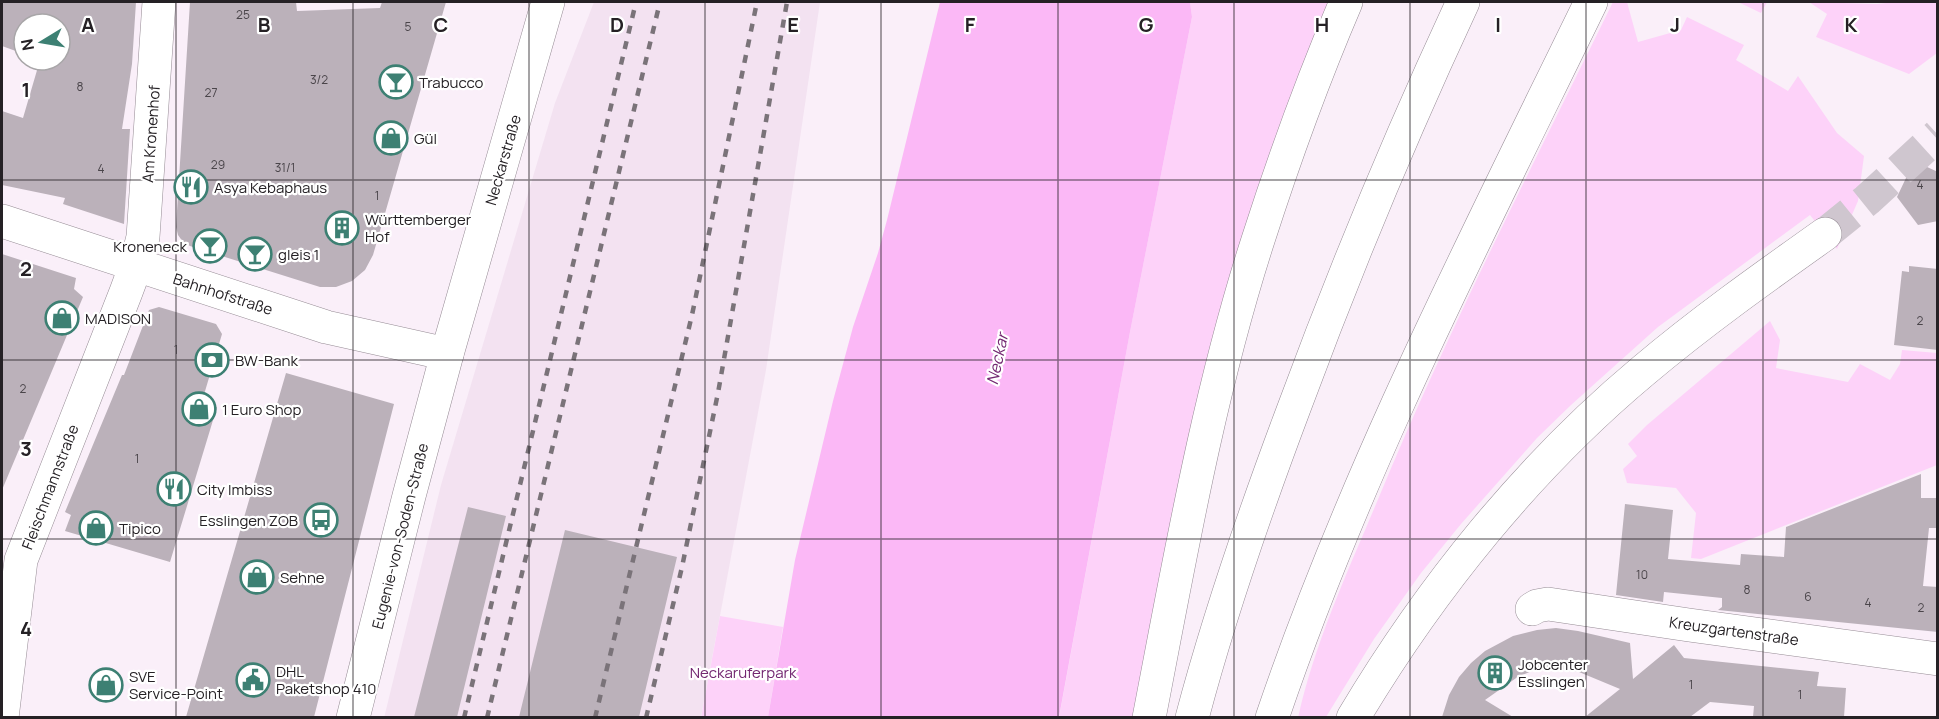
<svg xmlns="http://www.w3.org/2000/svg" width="1939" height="719" font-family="Manrope,sans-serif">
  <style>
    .built { fill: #f3e2f1 }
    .green { fill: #fdd2f9 }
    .water { fill: #fbb8f6 }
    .building { fill: #bbb1ba }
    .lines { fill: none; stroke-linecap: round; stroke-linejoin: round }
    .highway-tunnel { stroke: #cfc6cf; stroke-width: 33; stroke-dasharray: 33 16; stroke-linecap: butt }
    .minor-casing { stroke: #968c95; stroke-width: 34 }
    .major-casing { stroke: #968c95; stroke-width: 34 }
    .highway-casing { stroke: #968c95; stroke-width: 34 }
    .minor { stroke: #fff; stroke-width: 33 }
    .major { stroke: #fff; stroke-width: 33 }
    .highway { stroke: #fff; stroke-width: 33 }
    .rail { stroke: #7a7379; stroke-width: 4.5; stroke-dasharray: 8 8; stroke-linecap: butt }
    .grid { fill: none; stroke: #252125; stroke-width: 1.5; stroke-opacity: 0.55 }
    .labels { text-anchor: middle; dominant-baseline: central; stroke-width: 4.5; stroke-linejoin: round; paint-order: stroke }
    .number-label { font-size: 12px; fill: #4a454a }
    .poi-label { font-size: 15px; fill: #252125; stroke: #fff; text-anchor: start }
    .street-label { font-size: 15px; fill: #252125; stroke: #fff }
    .park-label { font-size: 15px; fill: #732771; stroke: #fff }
    .water-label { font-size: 16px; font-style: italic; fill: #732771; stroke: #fff }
    .grid-label { font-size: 20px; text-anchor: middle; font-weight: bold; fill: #252125; stroke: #fff; stroke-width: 4.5; stroke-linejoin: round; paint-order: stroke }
  </style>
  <rect width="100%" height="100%" fill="#faeff9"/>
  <path class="built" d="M594,2h226l-54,368 -65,347 -317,1 57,-233 114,-382z"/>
  <path class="green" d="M1190,2h140l-165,549 -32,166 -74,1 71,-386 62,-315z
    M1613,2h14l11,40 43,-12 6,-13 57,28 -8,15 52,31 10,-15 39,57 27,23 -6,45 -21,48 -27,-34 -152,112 -87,78 -34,33 -76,86 -40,49 -47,66 -48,78 -28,1c17,-77 51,-149 81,-221 70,-169 154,-332 234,-495z
    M1738,2h29l-6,11z
    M1809,2l68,2 18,-2h42v51l-28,21 -93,-37 11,-23z
    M1770,321l10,19 -4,28 72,14 12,-18 30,16 10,-16 2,-14 35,3v112l-236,94 -10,-1 5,-45 -20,-25 -49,-5 -4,-14 14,-13 -9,-12 19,-19z
    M720,616l63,11 -15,90 -67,1z"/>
  <path class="water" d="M940,2h250l2,15 -62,315 -71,385h-291l27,-157 38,-159 20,-74 25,-74 9,-33z"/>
  <path class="building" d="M2,2h134l-4,62 -10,65h8l-6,95 -61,-20 2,-6 -63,-13v-74l21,7 17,-58h20v-36h-36v30l-22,-8z
    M190,2h106l1,9 83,-3 2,-6h64l-73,253 -8,15 -13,11 -16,6h-16l-130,-41 -7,-4 -5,-7 -2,-8z
    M1914,161l24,11v49l-20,4 -21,-28z
    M2,254l74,24 -2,11 9,8 -81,193z
    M1909,266l29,3v81l-44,-5 8,-74 7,1z
    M159,307l57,17 6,10 -19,64v5l14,4 -47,155 -105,-31 6,-16 -6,-3 57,-137h2l25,-65z
    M286,373l108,31 -80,313h-128z
    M1921,474v24h17v30h-9l-6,58 15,1v45l-220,-22 4,-3v-9l-58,-6 -1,10 -47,-7 9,-91 48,6 -5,49 72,6 1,-11 43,3 2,-30z
    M468,507l38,9 -49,201h-43z
    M565,530l112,27 -38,160h-120z
    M1556,628l22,3 52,12 3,36 41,-34 10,13 135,14 -2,14 29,2 -2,29h-91l1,-11 -44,-4 -20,15h-105l35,-28 -41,-17 -25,-4 -19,2 -16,6 -34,24 28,17h-71l7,-22 10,-18 12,-14 14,-12 28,-15 24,-6z"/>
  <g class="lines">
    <path class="highway-tunnel" d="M1825,234l42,-34 71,-65"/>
    <g class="minor-casing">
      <path id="minor" d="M2,221l324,106 121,27
        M1532,609l5,-3 11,-2 141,21 249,34
        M2,718l19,-158 105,-268 10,-27 7,-28 16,-235"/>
    </g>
    <g class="major-casing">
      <path id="major" d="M353,718l56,-222 38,-142 101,-352"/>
    </g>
    <g class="highway-casing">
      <path id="highway" d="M1149,718c31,-160 59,-323 109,-478 26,-81 55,-161 88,-238
        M1192,718c28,-106 64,-209 102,-310 51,-138 107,-273 169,-406
        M1272,718c84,-248 205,-482 319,-716
        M1353,718c77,-129 175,-251 290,-347 58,-49 120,-93 182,-137"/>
    </g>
    <use href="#minor" class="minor"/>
    <use href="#major" class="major"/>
    <use href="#highway" class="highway"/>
    <path class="rail" d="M464,718l172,-716
      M487,718l173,-716
      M595,718l97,-403 65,-313
      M646,718l36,-151 36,-174 69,-391"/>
  </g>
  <path class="grid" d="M176,2v716M353,2v716M529,2v716M705,2v716M881,2v716M1058,2v716M1234,2v716M1410,2v716M1586,2v716M1763,2v716M2,180h1936M2,360h1936M2,539h1936"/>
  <defs>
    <g id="bar-ring" transform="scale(1.725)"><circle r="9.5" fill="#fff" stroke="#3d8073" stroke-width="1.5"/><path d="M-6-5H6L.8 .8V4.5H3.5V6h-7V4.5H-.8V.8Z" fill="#3d8073"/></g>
    <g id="shop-ring" transform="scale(1.725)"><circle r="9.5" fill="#fff" stroke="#3d8073" stroke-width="1.5"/><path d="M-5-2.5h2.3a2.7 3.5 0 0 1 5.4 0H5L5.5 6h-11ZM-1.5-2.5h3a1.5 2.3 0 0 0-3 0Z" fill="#3d8073"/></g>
    <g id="restaurant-ring" transform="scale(1.725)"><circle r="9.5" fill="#fff" stroke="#3d8073" stroke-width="1.5"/><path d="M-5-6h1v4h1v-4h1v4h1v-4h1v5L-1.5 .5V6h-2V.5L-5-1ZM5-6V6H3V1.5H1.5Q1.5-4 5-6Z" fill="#3d8073"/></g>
    <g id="building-ring" transform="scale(1.725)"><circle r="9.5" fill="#fff" stroke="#3d8073" stroke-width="1.5"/><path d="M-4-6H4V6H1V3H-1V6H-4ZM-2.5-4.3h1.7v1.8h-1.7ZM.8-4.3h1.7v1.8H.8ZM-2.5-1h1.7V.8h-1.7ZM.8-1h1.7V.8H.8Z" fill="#3d8073"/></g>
    <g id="bank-ring" transform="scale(1.725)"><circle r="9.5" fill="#fff" stroke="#3d8073" stroke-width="1.5"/><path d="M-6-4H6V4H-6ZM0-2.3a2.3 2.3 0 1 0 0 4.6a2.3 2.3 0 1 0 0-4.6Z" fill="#3d8073"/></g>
    <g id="bus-ring" transform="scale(1.725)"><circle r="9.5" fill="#fff" stroke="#3d8073" stroke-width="1.5"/><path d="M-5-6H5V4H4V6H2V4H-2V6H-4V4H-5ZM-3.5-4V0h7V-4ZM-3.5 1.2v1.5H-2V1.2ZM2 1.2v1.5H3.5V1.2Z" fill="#3d8073"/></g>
    <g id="civic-ring" transform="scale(1.725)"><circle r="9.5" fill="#fff" stroke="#3d8073" stroke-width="1.5"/><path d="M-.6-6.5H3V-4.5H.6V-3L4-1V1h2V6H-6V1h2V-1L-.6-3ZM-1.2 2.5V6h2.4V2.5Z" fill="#3d8073"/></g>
  </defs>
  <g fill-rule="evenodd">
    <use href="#bar-ring" x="396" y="82"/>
    <use href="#shop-ring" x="391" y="138"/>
    <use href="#restaurant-ring" x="191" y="187"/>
    <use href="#building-ring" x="342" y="228"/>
    <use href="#bar-ring" x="210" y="246"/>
    <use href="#bar-ring" x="255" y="254"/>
    <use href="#shop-ring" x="62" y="318"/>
    <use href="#bank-ring" x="212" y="360"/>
    <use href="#shop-ring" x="199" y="409"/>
    <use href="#restaurant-ring" x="174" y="489"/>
    <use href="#bus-ring" x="321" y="520"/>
    <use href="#shop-ring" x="96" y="528"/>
    <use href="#shop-ring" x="257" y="577"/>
    <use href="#building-ring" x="1495" y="673"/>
    <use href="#civic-ring" x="253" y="680"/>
    <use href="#shop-ring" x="106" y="685"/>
  </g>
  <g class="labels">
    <g class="number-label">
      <text x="243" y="14">25</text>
      <text x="408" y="26">5</text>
      <text x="319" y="79">3/2</text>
      <text x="80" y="86">8</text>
      <text x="211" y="92">27</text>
      <text x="218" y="164">29</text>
      <text x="285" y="167">31/1</text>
      <text x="101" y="168">4</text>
      <text x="1920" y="184">4</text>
      <text x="377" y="195">1</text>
      <text x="1920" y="320">2</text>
      <text x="176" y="349">1</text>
      <text x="23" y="388">2</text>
      <text x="137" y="458">1</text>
      <text x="1642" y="574">10</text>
      <text x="1747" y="589">8</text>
      <text x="1808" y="596">6</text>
      <text x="1868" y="602">4</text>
      <text x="1921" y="607">2</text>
      <text x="1691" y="684">1</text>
      <text x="1800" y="694">1</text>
    </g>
    <g class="poi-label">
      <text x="419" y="82">Trabucco</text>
      <text x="414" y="138">Gül</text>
      <text x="214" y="187">Asya Kebaphaus</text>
      <text x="365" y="219">Württemberger<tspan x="365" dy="17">Hof</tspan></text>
      <text x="187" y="246" text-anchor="end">Kroneneck</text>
      <text x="278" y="254">gleis 1</text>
      <text x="85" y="318">MADISON</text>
      <text x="235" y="360">BW-Bank</text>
      <text x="222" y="409">1 Euro Shop</text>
      <text x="197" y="489">City Imbiss</text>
      <text x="298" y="520" text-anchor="end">Esslingen ZOB</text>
      <text x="119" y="528">Tipico</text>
      <text x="280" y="577">Sehne</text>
      <text x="1518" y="664">Jobcenter<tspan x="1518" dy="17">Esslingen</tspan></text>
      <text x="276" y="671">DHL<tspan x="276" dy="17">Paketshop 410</tspan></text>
      <text x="129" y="676">SVE<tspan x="129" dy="17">Service-Point</tspan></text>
    </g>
    <g class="street-label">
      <text transform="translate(151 134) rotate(-86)">Am Kronenhof</text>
      <text transform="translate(503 160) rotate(-74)">Neckarstraße</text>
      <text transform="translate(223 294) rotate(18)">Bahnhofstraße</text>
      <text transform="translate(50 487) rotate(-69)">Fleischmannstraße</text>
      <text transform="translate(400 536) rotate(-76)">Eugenie-von-Soden-Straße</text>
      <text transform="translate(1734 631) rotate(8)">Kreuzgartenstraße</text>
    </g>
    <g class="park-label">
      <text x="743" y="672">Neckaruferpark</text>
    </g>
    <g class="water-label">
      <text transform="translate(997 359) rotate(-78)">Neckar</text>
    </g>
  </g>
  <g class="grid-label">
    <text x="88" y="32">A</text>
    <text x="264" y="32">B</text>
    <text x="441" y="32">C</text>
    <text x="617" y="32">D</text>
    <text x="793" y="32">E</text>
    <text x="970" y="32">F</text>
    <text x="1146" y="32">G</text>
    <text x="1322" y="32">H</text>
    <text x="1498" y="32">I</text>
    <text x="1675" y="32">J</text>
    <text x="1851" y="32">K</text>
    <text x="26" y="97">1</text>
    <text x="26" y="276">2</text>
    <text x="26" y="456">3</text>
    <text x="26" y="636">4</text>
  </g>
  <rect width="1939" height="719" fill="none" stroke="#252125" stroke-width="6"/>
  <g transform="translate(42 42) rotate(259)"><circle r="28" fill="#ffffff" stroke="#a8a6a8" stroke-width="1.5"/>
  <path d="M0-4.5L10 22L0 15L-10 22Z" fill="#3d8073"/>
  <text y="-9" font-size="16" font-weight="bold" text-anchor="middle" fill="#252125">N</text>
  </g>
</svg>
